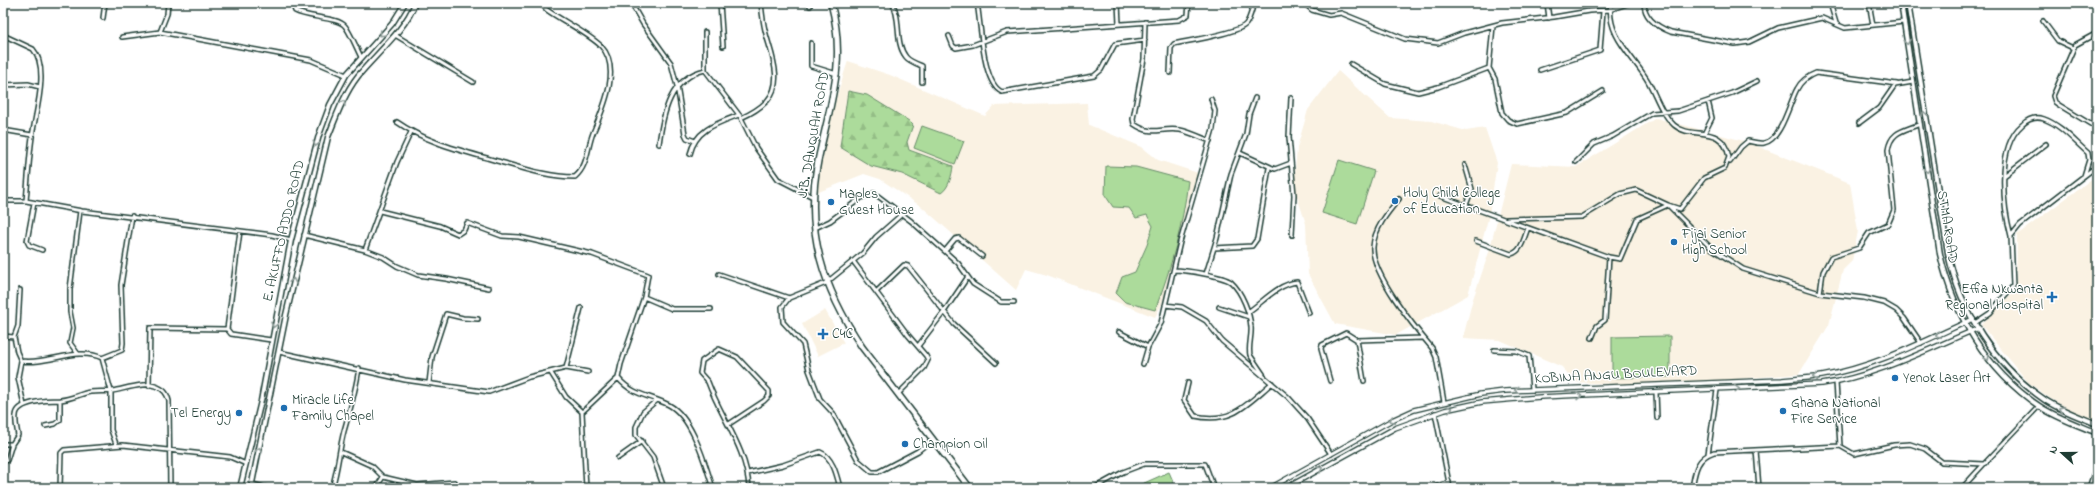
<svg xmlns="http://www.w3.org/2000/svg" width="2100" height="491" font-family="'Indie Flower',sans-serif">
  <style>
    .built { fill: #faf2e3 }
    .green { fill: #acdb9b; stroke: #668c68 }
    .forest { fill: url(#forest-firs); stroke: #668c68 }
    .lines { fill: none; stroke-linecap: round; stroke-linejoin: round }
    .minor-casing { stroke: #1f3d34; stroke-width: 6 }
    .tertiary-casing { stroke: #1f3d34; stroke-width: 6 }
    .secondary-casing { stroke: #1f3d34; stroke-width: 7 }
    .trunk-casing { stroke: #1f3d34; stroke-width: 8 }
    .minor { stroke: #fff; stroke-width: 3 }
    .tertiary { stroke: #fff; stroke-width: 3.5 }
    .secondary { stroke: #fff; stroke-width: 4 }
    .trunk { stroke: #fff; stroke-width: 5 }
    .oneway { stroke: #8f9e9a }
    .poi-dot { fill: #1f6fb2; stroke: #fff; stroke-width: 1.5 }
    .labels { text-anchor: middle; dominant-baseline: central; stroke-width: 3; stroke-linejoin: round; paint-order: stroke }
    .street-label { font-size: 14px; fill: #1f3d34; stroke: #fff }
    .poi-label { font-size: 14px; fill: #1f3d34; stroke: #fff; text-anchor: start }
  </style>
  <defs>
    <pattern id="forest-firs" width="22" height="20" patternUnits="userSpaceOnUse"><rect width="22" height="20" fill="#acdb9b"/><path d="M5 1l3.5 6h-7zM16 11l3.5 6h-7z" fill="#94bd86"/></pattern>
  </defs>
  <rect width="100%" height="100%" fill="#fff"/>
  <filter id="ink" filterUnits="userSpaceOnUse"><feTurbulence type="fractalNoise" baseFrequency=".025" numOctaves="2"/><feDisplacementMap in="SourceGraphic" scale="8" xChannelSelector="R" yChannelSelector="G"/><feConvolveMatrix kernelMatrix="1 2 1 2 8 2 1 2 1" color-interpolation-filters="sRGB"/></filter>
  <g filter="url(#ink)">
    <path class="built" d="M848,61l42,14 95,41 9,-10 93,-3 2,22 53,22 16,13 40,13 -36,131 -7,13 -108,-42 -21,-6 -10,21 -94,-83 -42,-28 -16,-5 -48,19 6,-39 15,-59z
      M1338,71l52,47 41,3 35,10 19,-3 12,35 -8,52 -21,80 -72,40 -61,-11 -27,-50 -2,-50 -12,-37 3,-39 11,-38z
      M1656,118l88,23 106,42 8,48 -6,30 -9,9 -14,55 -30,49 -88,7 -98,3 -40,-2 -11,-15 -62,-27 -37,-2 9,-36 17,-50 22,-88 65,3z
      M2097,175v244l-17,-4 -29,-16 -23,-17 -47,-57 35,-36 1,-54z
      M825,310l19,33 -26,13 -16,-32z"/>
    <path class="green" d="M922,126l42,15 -9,23 -41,-16z
      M1339,160l35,11 -17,53 -35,-11z
      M1106,166l30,1 52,14c-5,44 -17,88 -33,129l-30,-8 -9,-9 6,-16 13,-5 12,-27 6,-19 -6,-11 -11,3 -7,-10 -16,-1 -8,-12z
      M1670,336v41l-58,1v-41z
      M1169,472l7,16h-43z"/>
    <path class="forest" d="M848,91l19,4 42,26 4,4 -6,17 2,8 44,16c-1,9 -4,22 -12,27l-39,-19 -31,-8 -31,-19z"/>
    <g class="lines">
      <g class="minor-casing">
        <path id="minor" d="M292,3l3,8c12,7 43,6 50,15 5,6 12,23 16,31
          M631,3l12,21 28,39 6,23 8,48 2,4 8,3
          M720,3l3,43
          M892,3c10,16 2,39 14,54 3,4 11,7 16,9v16
          M977,3c4,19 5,81 25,89l92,-16 7,-6 14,-26 30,-4
          M1118,3l1,21
          M1304,3l8,7 17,5 12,-2 64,26 33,4 26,-10 38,-10 52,-6 35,-6 20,-1 21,-7
          M1547,3l2,15
          M1644,3c0,16 14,24 27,29l64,12 14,-2 29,-14 44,-10 23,10 59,-6
          M1830,3l6,20
          M1869,3l4,22
          M1700,5l2,-2
          M810,6v-3
          M103,18l2,-15
          M2043,21l15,20 15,7
          M1145,22l-1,37 -11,60 1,5c19,13 26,3 46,6 10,2 20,7 30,11
          M160,32l151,28 35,15
          M705,32v38l35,46 16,32 22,31 35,18
          M2097,33l-22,12 -22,51 2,6 4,3 38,23
          M3,35l30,14c17,19 2,65 -1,88 -3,21 -4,43 -6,64
          M395,35l78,47
          M949,36l4,10 3,2 17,-3 34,-13 172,-12 9,-5 1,-12
          M122,37l38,-5 7,-18 1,-11
          M811,43v23l26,8
          M1351,64l34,20 33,8 20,-5 51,-19 4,-42
          M1489,68l6,11 7,34 6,7 9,4 50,-11 36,-22
          M1540,70l60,-20 3,-39
          M1170,73l1,-25 3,-4c13,-3 65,-11 72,-20 4,-5 6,-15 8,-21
          M3,85l25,-1 12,3
          M1291,98l-2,39 5,58 -2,40
          M741,118c9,-4 19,-10 26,-17 18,-20 3,-49 -2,-71 -2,-8 -3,-18 -4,-27
          M397,122c30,21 66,29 100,39 25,7 51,16 78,16 13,-11 12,-29 18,-44 10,-24 29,-65 8,-87 -12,-12 -40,-26 -54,-36l-7,-7
          M1859,123l20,-15 16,-23 18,-3
          M3,130l29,5
          M1705,132l7,-14 -4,-17
          M659,144c4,-31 11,-66 46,-74
          M1240,153l35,16 16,-6
          M690,154c6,-25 28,-31 49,-39
          M1576,162l18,-18 19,-8 39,-23 26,-2 54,-18 25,-12
          M1730,162l11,-15 7,-6c5,1 11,3 16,2 17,-2 26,-42 33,-54 4,-8 11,-13 19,-16l81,11
          M1465,165l7,24 -6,16
          M2004,176l42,-32
          M1440,196l169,61 11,2 17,-40 31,-14 12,4 24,-31 21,-10 4,-11c-7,-35 -37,-16 -55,-32 -13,-12 -17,-27 -25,-42 -15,-27 -43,-46 -38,-80
          M1399,199c-11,13 -25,30 -26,48 -2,26 42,81 59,101l4,9 8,45
          M3,201h23l56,10 190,24 19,5
          M34,203l-7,38 2,4 13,5
          M380,211l60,15 18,8 6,-4 3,-7 35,13 17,1 73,17 56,21 -4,22 -23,67 -3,14 -36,34 -16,-15 -15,-24
          M1507,219l75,-2 38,-23 16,-4 32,15 43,43 32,21 77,24 44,5 20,5 12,7 8,8 17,25
          M815,228l15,-7 31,-23 13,-5 37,28 47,42 15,21 28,18h13
          M240,231l-13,98 4,5 40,6
          M304,235l61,15 18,7 14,9 21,9 28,4 43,9
          M2011,236c-8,-30 -15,-89 11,-111 6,-6 13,-9 22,-6 17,6 30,22 44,34l1,7 -5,16
          M1476,241l35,13c11,-2 13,-17 17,-26
          M1214,248l38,-2 5,-7 12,-71
          M365,250l32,-88 14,-30
          M945,251l10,-12 4,-1 23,18
          M853,261l55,74 18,21 2,4 -4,8 -26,26
          M1174,270c11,0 49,6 57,12 11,10 19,31 20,45 1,9 -3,19 -1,28l13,19
          M719,274l70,24 37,-15 37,-30 13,-16 25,-22
          M1206,274l11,-36 14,-64 15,-40 3,-20 6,-16
          M876,292l28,-27 4,1 46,58 42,39
          M1820,293l3,-21 8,-15 28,-9 10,-15 19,-9 6,-14 -6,-60c3,-19 16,-19 32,-26
          M644,297l28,12h39
          M789,298l-7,9 1,15 20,22 6,26 11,29 13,14 25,47 14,12h6l40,-21 15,-12
          M1165,305l17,2 24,14 16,20 66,56 19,21 24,36
          M1219,307l30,10
          M1248,312c15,-10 30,-28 49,-30l12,31
          M1975,323l15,-10 23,-27 -2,-50 9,-11 77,-59
          M1119,332l29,15
          M3,336l11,1 3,15 4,9c27,4 56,-15 81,-3l9,33v39l5,14
          M14,337l4,-11 2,-36
          M1592,338l5,-12 8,-6 4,-63
          M918,346l26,-34 23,-34
          M1494,350l23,1 12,5 3,33
          M279,352l126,28 84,12 40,-15 37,-9 15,-60
          M78,354l-8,-11 3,-15 -3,-16v-23l10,-78
          M102,358l20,-8 1,-7 -2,-58 11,-69
          M21,361l-3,16 6,28
          M1143,364l5,-17 13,-24 19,-81 33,-113 2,-18 -4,-12
          M566,368l22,4
          M618,378c15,18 32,17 51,27 24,13 36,59 44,83
          M1330,381l-9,-32 1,-4 24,-12 11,7
          M1364,381l-7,-41 66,-2
          M1836,382l4,64
          M429,383l3,-26 14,-43 17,4 15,1
          M1188,383l-4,17 11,16c37,8 51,-11 77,-33
          M149,386l1,-58 77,1
          M1656,392l1,26
          M656,401l-13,11 -7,15v8l17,22 11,31
          M582,412l4,76
          M1435,413l15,75
          M729,424l35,-23 5,-5v-5l-32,-34 -18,-8 -17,12 -2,12 8,9c13,36 39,67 41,106
          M45,426l10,-2 5,-4v-20c11,-1 20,-6 30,-8 8,-1 15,0 22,-1 13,-2 31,-9 43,-5 9,3 12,7 14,15l1,87
          M3,444h9
          M1756,450l3,38
          M341,452l31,14 11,11
          M1708,454l9,-64
          M618,458l24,-17
          M3,463l4,-3 5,-16 6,-9c-1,-6 -3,-13 -2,-19 0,-15 33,-16 44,-16
          M748,473l35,-8 37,-13c13,5 17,24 20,36
          M252,484l15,4
          M60,488l1,-35 3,-3 59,-5 107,12 16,7
          M332,488c6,-19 7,-38 12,-57 6,-21 12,-41 15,-63
          M376,488l7,-11 34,8 38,-3
          M1094,488l29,-16 21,-8h61l9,24
          M1431,488l18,-6
          M1692,488c3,-16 4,-30 22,-36l126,-6 14,8 40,-9 16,-1 15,5 17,13 42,2 55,-58
          M1962,488l22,-24
          M2089,488l5,-15 3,-26"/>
      </g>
      <g class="tertiary-casing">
        <path id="tertiary" d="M1270,488l122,-68 22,-10 67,-16 24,-3 277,-11c13,-1 27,-2 40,-4 53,-9 102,-35 151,-57
          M1286,488l109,-60 50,-18 37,-8 58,-5 282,-13c55,-8 106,-35 157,-56"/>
      </g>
      <g class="secondary-casing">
        <path id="secondary" d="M1901,3l39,251c14,61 46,116 99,152 18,12 39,19 58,27
          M1908,3l40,250c12,58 47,113 97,147 15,10 35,17 52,24
          M240,488l21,-87 30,-161 28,-105 11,-30 16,-30 46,-51 13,-21
          M251,488l35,-173 42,-178c8,-20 16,-43 30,-61 17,-21 48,-47 57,-73"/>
      </g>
      <g class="trunk-casing">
        <path id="trunk" d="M831,3c16,60 -1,100 -13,158 -14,71 5,127 44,186l108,141"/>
      </g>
      <use href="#minor" class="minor"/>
      <use href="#tertiary" class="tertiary"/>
      <use href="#secondary" class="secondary"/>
      <use href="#trunk" class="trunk"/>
    </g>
    <defs><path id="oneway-chevron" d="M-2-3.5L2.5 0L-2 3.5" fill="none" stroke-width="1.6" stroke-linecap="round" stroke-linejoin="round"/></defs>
    <g class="oneway">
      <use href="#oneway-chevron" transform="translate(382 34) rotate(133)"/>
      <use href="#oneway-chevron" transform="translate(1907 42) rotate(81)"/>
      <use href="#oneway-chevron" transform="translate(343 103) rotate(-60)"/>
      <use href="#oneway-chevron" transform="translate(1924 114) rotate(-99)"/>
      <use href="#oneway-chevron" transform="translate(316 144) rotate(105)"/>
      <use href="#oneway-chevron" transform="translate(1927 170) rotate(81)"/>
      <use href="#oneway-chevron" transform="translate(293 281) rotate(-77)"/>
      <use href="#oneway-chevron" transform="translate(274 325) rotate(102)"/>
      <use href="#oneway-chevron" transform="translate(1938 335) rotate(155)"/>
      <use href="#oneway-chevron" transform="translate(1987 358) rotate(58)"/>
      <use href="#oneway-chevron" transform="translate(1815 377) rotate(174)"/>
      <use href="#oneway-chevron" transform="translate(1737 389) rotate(-4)"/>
      <use href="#oneway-chevron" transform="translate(1517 390) rotate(176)"/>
      <use href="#oneway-chevron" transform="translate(1579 396) rotate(-1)"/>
      <use href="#oneway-chevron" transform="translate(1450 409) rotate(-13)"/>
      <use href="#oneway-chevron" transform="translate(2061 409) rotate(-155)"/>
      <use href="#oneway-chevron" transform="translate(1392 420) rotate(154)"/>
      <use href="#oneway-chevron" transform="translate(259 450) rotate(-78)"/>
      <use href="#oneway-chevron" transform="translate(1320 469) rotate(-29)"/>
    </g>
  </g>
  <g class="poi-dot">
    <circle cx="1395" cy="201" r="4"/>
    <circle cx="831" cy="202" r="4"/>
    <circle cx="1674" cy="242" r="4"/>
    <path d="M2050 291h4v4h4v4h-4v4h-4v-4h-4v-4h4z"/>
    <path d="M821 328h4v4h4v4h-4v4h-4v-4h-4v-4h4z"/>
    <circle cx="1895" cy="378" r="4"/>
    <circle cx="284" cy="408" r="4"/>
    <circle cx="1783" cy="411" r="4"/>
    <circle cx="239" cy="413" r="4"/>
    <circle cx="905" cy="444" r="4"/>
  </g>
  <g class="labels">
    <g class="street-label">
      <text transform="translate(814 135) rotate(-80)">J.B. DANQUAH ROAD</text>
      <text transform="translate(1947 227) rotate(81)">STMA ROAD</text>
      <text transform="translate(284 231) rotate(-77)">E. AKUFFO ADDO ROAD</text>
      <text transform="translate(1616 375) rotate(-3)">KOBINA ANGU BOULEVARD</text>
    </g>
    <g class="poi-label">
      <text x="1403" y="193">Holy Child College<tspan x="1403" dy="16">of Education</tspan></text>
      <text x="839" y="194">Maples<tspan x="839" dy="16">Guest House</tspan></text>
      <text x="1682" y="234">Fijai Senior<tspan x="1682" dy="16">High School</tspan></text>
      <text x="2043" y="289" text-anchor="end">Effia Nkwanta<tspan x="2043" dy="16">Regional Hospital</tspan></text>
      <text x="832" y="334">C4C</text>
      <text x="1903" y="378">Yenok Laser Art</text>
      <text x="292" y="400">Miracle Life<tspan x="292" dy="16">Family Chapel</tspan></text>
      <text x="1791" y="403">Ghana National<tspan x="1791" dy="16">Fire Service</tspan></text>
      <text x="231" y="413" text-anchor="end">Tel Energy</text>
      <text x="913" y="444">Champion Oil</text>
    </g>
  </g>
  <rect width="2100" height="491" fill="none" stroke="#fff" stroke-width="16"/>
  <rect x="8" y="8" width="2084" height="475" fill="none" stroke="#1f3d34" stroke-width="1.5" filter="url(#ink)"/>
  <g transform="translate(2062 453) rotate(291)" stroke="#ffffff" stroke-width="3" paint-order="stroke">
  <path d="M0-3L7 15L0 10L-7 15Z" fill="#1f3d34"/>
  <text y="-6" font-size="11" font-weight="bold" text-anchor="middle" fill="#1f3d34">N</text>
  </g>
</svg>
